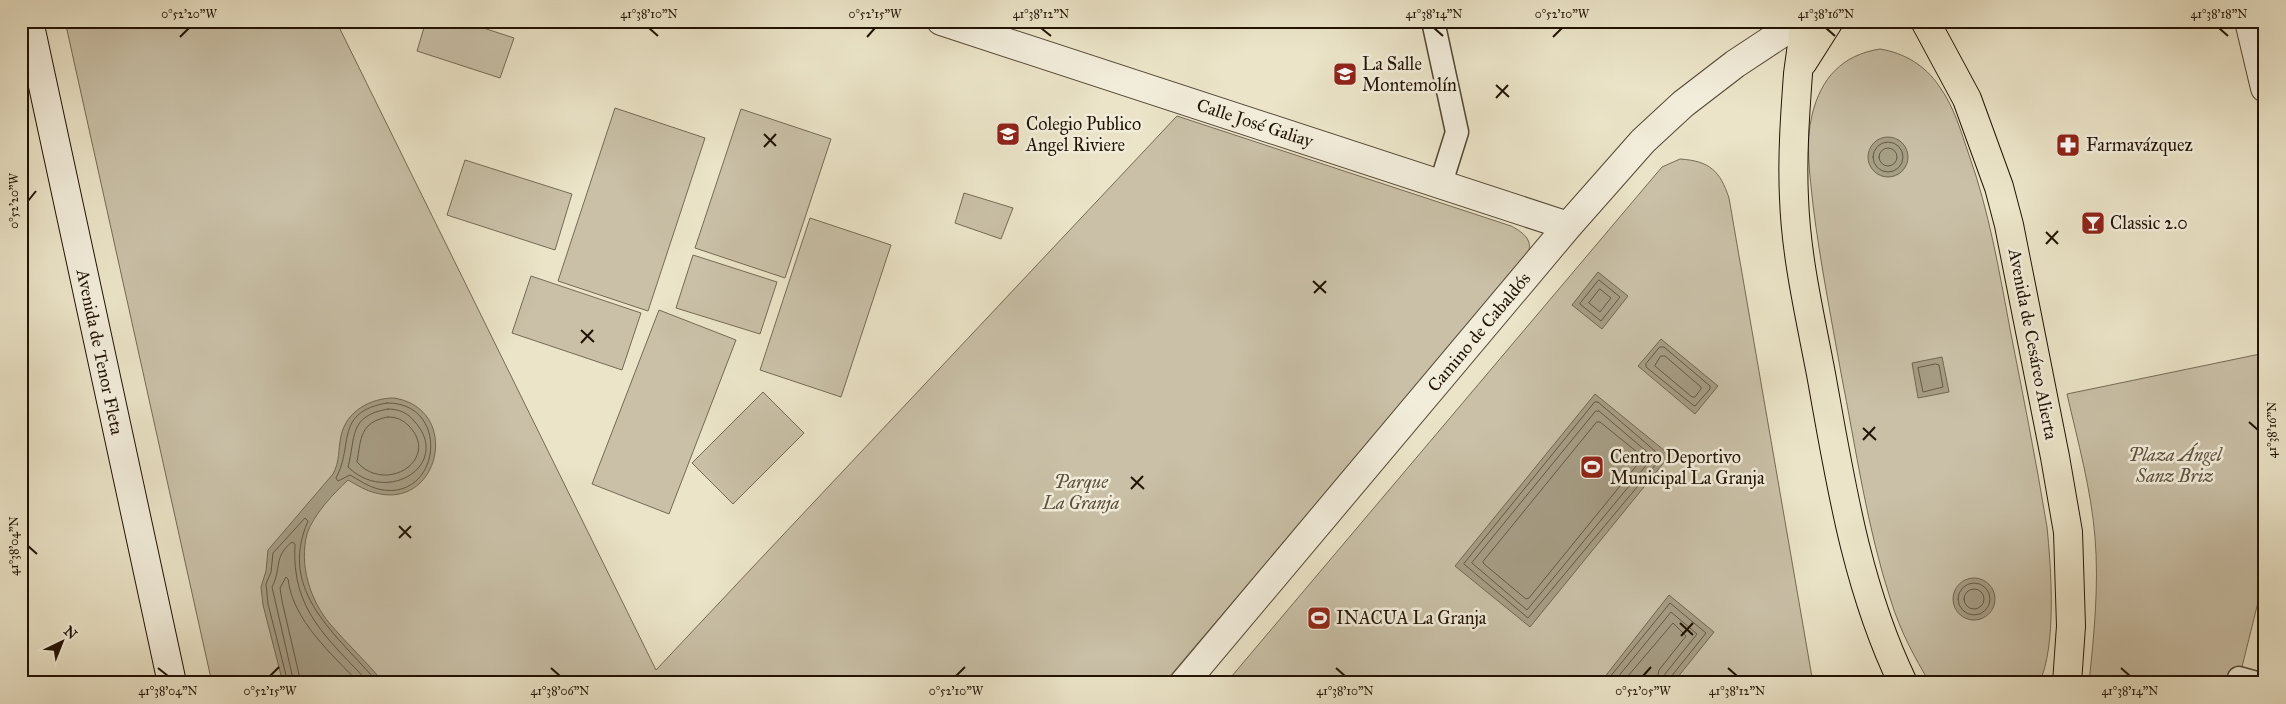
<svg xmlns="http://www.w3.org/2000/svg" width="2286" height="704" font-family="'IM FELL Great Primer',serif">
  <style>
    .green { fill: #c9c0a7; stroke: #756a56 }
    .water { fill: #a69d85; stroke: #716651 }
    .lines { fill: none; stroke-linecap: round; stroke-linejoin: round }
    .shore { stroke: #645844; stroke-width: 1 }
    .pedestrian-casing { stroke: #544735; stroke-width: 25 }
    .minor-casing { stroke: #544735; stroke-width: 30 }
    .secondary-casing { stroke: #211304; stroke-width: 30 }
    .primary-casing { stroke: #211304; stroke-width: 30 }
    .pedestrian { stroke: #f2eddb; stroke-width: 22 }
    .minor { stroke: #f2eddb; stroke-width: 28 }
    .secondary { stroke: #f2eddb; stroke-width: 28 }
    .primary { stroke: #ebe4c8; stroke-width: 28 }
    .ticks { fill: none; stroke: #211304; stroke-width: 2 }
    .labels { text-anchor: middle; dominant-baseline: central; stroke-width: 5; stroke-linejoin: round; paint-order: stroke }
    .poi-label { font-size: 18px; fill: #211304; stroke: #f2eddb; text-anchor: start }
    .street-label { font-size: 18px; fill: #211304; stroke: #f2eddb }
    .park-label { font-size: 18px; font-style: italic; fill: #5c503d; stroke: #f2eddb }
    .neatline { fill: none; stroke: #211304; stroke-width: 2 }
    .ticks-label { font-size: 12px; text-anchor: middle; fill: #211304 }
  </style>
  <rect width="100%" height="100%" fill="#ebe4c8"/>
  <filter id="stains"><feTurbulence type="fractalNoise" baseFrequency=".004" numOctaves="4"/><feColorMatrix values="0 0 0 0 .2 0 0 0 0 .09 0 0 0 0 .02 0 0 0 .5 -.17"/></filter>
  <radialGradient id="worn" r=".72"><stop offset=".6" stop-color="#630" stop-opacity="0"/><stop offset="1" stop-color="#630" stop-opacity=".3"/></radialGradient>
  <path class="green" d="M65,21h271l320,649 521,-554 334,110c14,7 25,17 14,32l-361,425h-952z
    M426,21h36l52,17 -14,40 -83,-27z
    M1880,49c24,4 45,16 59,37 15,20 22,46 30,69 20,56 30,115 41,174 13,66 26,131 37,198 4,40 10,120 -8,156h-109c-16,-26 -30,-53 -39,-82 -24,-73 -35,-152 -50,-228 -10,-56 -21,-112 -28,-168 -3,-30 -8,-61 -1,-90 9,-37 30,-60 68,-66z
    M615,108l90,30 -57,173 -90,-30z
    M741,109l90,30 -46,139 -90,-30z
    M1680,159c30,2 40,12 49,39l84,485h-587l436,-516z
    M465,160l107,34 -17,56 -108,-35z
    M964,193l49,15 -12,31 -46,-16z
    M810,218l81,27 -50,152 -81,-27z
    M693,255l84,27 -17,52 -84,-26z
    M531,276l110,37 -19,57 -110,-37z
    M659,310l77,30 -67,174 -77,-30z
    M2265,353v221l-27,109h-149c5,-48 10,-97 6,-146 -4,-48 -17,-95 -28,-143z
    M763,392l41,41 -71,71 -41,-41z"/>
  <path class="water" d="M1868 157a20 20 0 1 1 40 0a20 20 0 1 1-40 0Z
    M1598,272l30,24 -26,33 -30,-24z
    M1661,339l57,47 -23,28 -57,-48z
    M1942,357l7,35 -31,6 -6,-35z
    M1595,394l75,61 -140,172 -75,-61z
    M394,398c68,11 46,112 -18,95 -10,-2 -19,-8 -28,-13 -14,13 -35,35 -41,54 -8,31 3,66 23,90 17,20 37,38 54,59h-101l-20,-78 -2,-18 5,-16 2,-21 65,-76c7,-13 5,-24 8,-38 5,-25 30,-38 53,-38z
    M1953 599a21 21 0 1 1 42 0a21 21 0 1 1-42 0Z
    M1669,595l45,37 -41,51h-73z"/>
  <g class="lines">
    <path class="shore" d="M1873 157a15 15 0 1 1 30 0a15 15 0 1 1-30 0Z
      M1879 157a9 9 0 1 1 18 0a9 9 0 1 1-18 0Z
      M1599,280l21,17 -19,24 -21,-17z
      M1600,289l11,9 -11,14 -11,-9z
      M1660,347h4l46,39v3l-15,17 -2,-1 -47,-38v-3z
      M1661,356h4l36,31v2l-6,8h-3l-37,-31z
      M1936,364l3,1 4,22 -20,5 -5,-24z
      M1595,402h3l64,55 -134,161 -64,-54z
      M387,403c65,-1 54,101 -9,86 -11,-3 -19,-9 -28,-14l-12,6 -2,-3c18,-33 -2,-66 51,-75z
      M388,409c11,0 20,4 27,13 37,42 -27,84 -67,45 8,-30 0,-51 40,-58z
      M1596,411h3l54,46 -126,153 -55,-47z
      M388,417c9,0 15,3 21,9 32,33 -23,69 -52,36 4,-24 3,-40 31,-45z
      M1597,422h3l42,34v3l-113,139 -3,1 -42,-35 -1,-2z
      M1958 599a16 16 0 1 1 32 0a16 16 0 1 1-32 0Z
      M1964 599a10 10 0 1 1 20 0a10 10 0 1 1-20 0Z
      M288,683l-20,-79 -2,-20 5,-12 2,-19 32,-35 3,3c-31,71 29,113 70,162
      M294,683l-22,-96c10,-19 1,-30 20,-45l3,2c-4,67 33,94 74,139
      M301,683l-19,-82 -2,-13 6,-11 2,2c5,42 44,75 71,104
      M1605,683l65,-80 36,30 -36,45 -1,5
      M1613,683l58,-71 26,22 -32,40 -2,9
      M1622,683l51,-60 13,13 -27,34 -3,13"/>
    <g class="pedestrian-casing">
      <path id="pedestrian" d="M1433,21l24,111 -16,51
        M2239,678l18,5"/>
    </g>
    <g class="minor-casing">
      <path id="minor" d="M941,21l627,205
        M2249,21l16,67
        M1184,683l384,-457 75,-85 40,-37 52,-40 50,-33 25,-10"/>
    </g>
    <g class="secondary-casing">
      <path id="secondary" d="M29,21l143,662"/>
    </g>
    <g class="primary-casing">
      <path id="primary" d="M1803,21c1,17 -3,36 -5,53 -3,41 -6,83 -4,124 2,59 16,118 27,176 19,105 35,212 82,309
        M1925,21l42,78 32,88 10,38 46,232 13,75 3,94 -4,57
        M1803,62l26,-41"/>
    </g>
    <use href="#pedestrian" class="pedestrian"/>
    <use href="#minor" class="minor"/>
    <use href="#secondary" class="secondary"/>
    <use href="#primary" class="primary"/>
  </g>
  <path class="ticks" d="M649,28l9,8M1041,28l10,8M1434,28l9,8M1826,28l9,8M2219,28l9,8M180,37l9,-9M867,37l8,-9M1553,37l9,-9M1496,85l13,12M1496,98l12,-13M764,134l12,12M764,147l12,-13M28,201l8,-10M2046,232l12,12M2046,244l12,-13M1313,281l13,12M1314,293l12,-12M581,330l13,12M581,343l12,-13M2249,422l9,8M1863,428l13,12M1863,440l12,-13M1131,477l13,12M1131,489l12,-13M399,526l12,12M399,538l12,-12M28,546l9,8M1680,623l13,12M1681,636l12,-13M158,668l10,8M551,668l9,8M1336,668l9,8M1728,668l9,8M2121,668l9,8M270,676l9,-9M956,676l9,-9M1643,676l8,-9"/>
  <defs>
    <g id="school-square" transform="scale(1.25)"><rect x="-9" y="-9" width="18" height="18" rx="4" fill="#8f2418" stroke="#f2eddb"/><path d="M0-5L7-2L0 1L-7-2ZM-4 1L0 2.5L4 1V4Q0 6-4 4Z" fill="#fff"/></g>
    <g id="pharmacy-square" transform="scale(1.25)"><rect x="-9" y="-9" width="18" height="18" rx="4" fill="#8f2418" stroke="#f2eddb"/><path d="M-2-6h4v4h4v4h-4v4h-4v-4h-4v-4h4Z" fill="#fff"/></g>
    <g id="bar-square" transform="scale(1.25)"><rect x="-9" y="-9" width="18" height="18" rx="4" fill="#8f2418" stroke="#f2eddb"/><path d="M-6-5H6L.8 .8V4.5H3.5V6h-7V4.5H-.8V.8Z" fill="#fff"/></g>
    <g id="stadium-square" transform="scale(1.25)"><rect x="-9" y="-9" width="18" height="18" rx="4" fill="#8f2418" stroke="#f2eddb"/><path d="M0-5a6.5 5 0 1 0 0 10a6.5 5 0 1 0 0-10ZM-3.5-1.8h7v3.6h-7Z" fill="#fff"/></g>
  </defs>
  <g fill-rule="evenodd">
    <use href="#school-square" x="1345" y="74"/>
    <use href="#school-square" x="1008" y="134"/>
    <use href="#pharmacy-square" x="2068" y="145"/>
    <use href="#bar-square" x="2093" y="223"/>
    <use href="#stadium-square" x="1592" y="467"/>
    <use href="#stadium-square" x="1319" y="618"/>
  </g>
  <g class="labels">
    <g class="poi-label">
      <text x="1362" y="64">La Salle<tspan x="1362" dy="21">Montemolín</tspan></text>
      <text x="1026" y="124">Colegio Publico<tspan x="1026" dy="21">Angel Riviere</tspan></text>
      <text x="2086" y="145">Farmavázquez</text>
      <text x="2110" y="223">Classic 2.0</text>
      <text x="1610" y="457">Centro Deportivo<tspan x="1610" dy="21">Municipal La Granja</tspan></text>
      <text x="1336" y="618">INACUA La Granja</text>
    </g>
    <g class="street-label">
      <text transform="translate(1255 123) rotate(18)">Calle José Galiay</text>
      <text transform="translate(1479 332) rotate(-50)">Camino de Cabaldós</text>
      <text transform="translate(2033 344) rotate(79)">Avenida de Cesáreo Alierta</text>
      <text transform="translate(100 352) rotate(78)">Avenida de Tenor Fleta</text>
    </g>
    <g class="park-label">
      <text x="2175" y="455">Plaza Ángel<tspan x="2175" dy="21">Sanz Briz</tspan></text>
      <text x="1081" y="482">Parque<tspan x="1081" dy="21">La Granja</tspan></text>
    </g>
  </g>
  <rect width="2286" height="704" fill="none" stroke="#ebe4c8" stroke-width="55"/>
  <g transform="translate(62 642) rotate(43)" stroke="#f2eddb" stroke-width="4" paint-order="stroke">
  <path d="M0-4L9 19L0 12L-9 19Z" fill="#211304"/>
  <text y="-8" font-size="14" font-weight="bold" text-anchor="middle" fill="#211304">N</text>
  </g>
  <rect x="28" y="28" width="2230" height="648" class="neatline"/>
  <g class="ticks-label">
    <text x="189" y="18">0°52'20"W</text>
    <text x="649" y="18">41°38'10"N</text>
    <text x="875" y="18">0°52'15"W</text>
    <text x="1041" y="18">41°38'12"N</text>
    <text x="1434" y="18">41°38'14"N</text>
    <text x="1562" y="18">0°52'10"W</text>
    <text x="1826" y="18">41°38'16"N</text>
    <text x="2219" y="18">41°38'18"N</text>
    <text transform="translate(14 201) rotate(-90)" y="4">0°52'20"W</text>
    <text transform="translate(2272 430) rotate(-90)" y="4">41°38'16"N</text>
    <text transform="translate(14 546) rotate(-90)" y="4">41°38'04"N</text>
    <text x="168" y="695">41°38'04"N</text>
    <text x="270" y="695">0°52'15"W</text>
    <text x="560" y="695">41°38'06"N</text>
    <text x="956" y="695">0°52'10"W</text>
    <text x="1345" y="695">41°38'10"N</text>
    <text x="1643" y="695">0°52'05"W</text>
    <text x="1737" y="695">41°38'12"N</text>
    <text x="2130" y="695">41°38'14"N</text>
  </g>
  <rect width="100%" height="100%" filter="url(#stains)"/>
  <rect width="100%" height="100%" fill="url(#worn)"/>
</svg>
